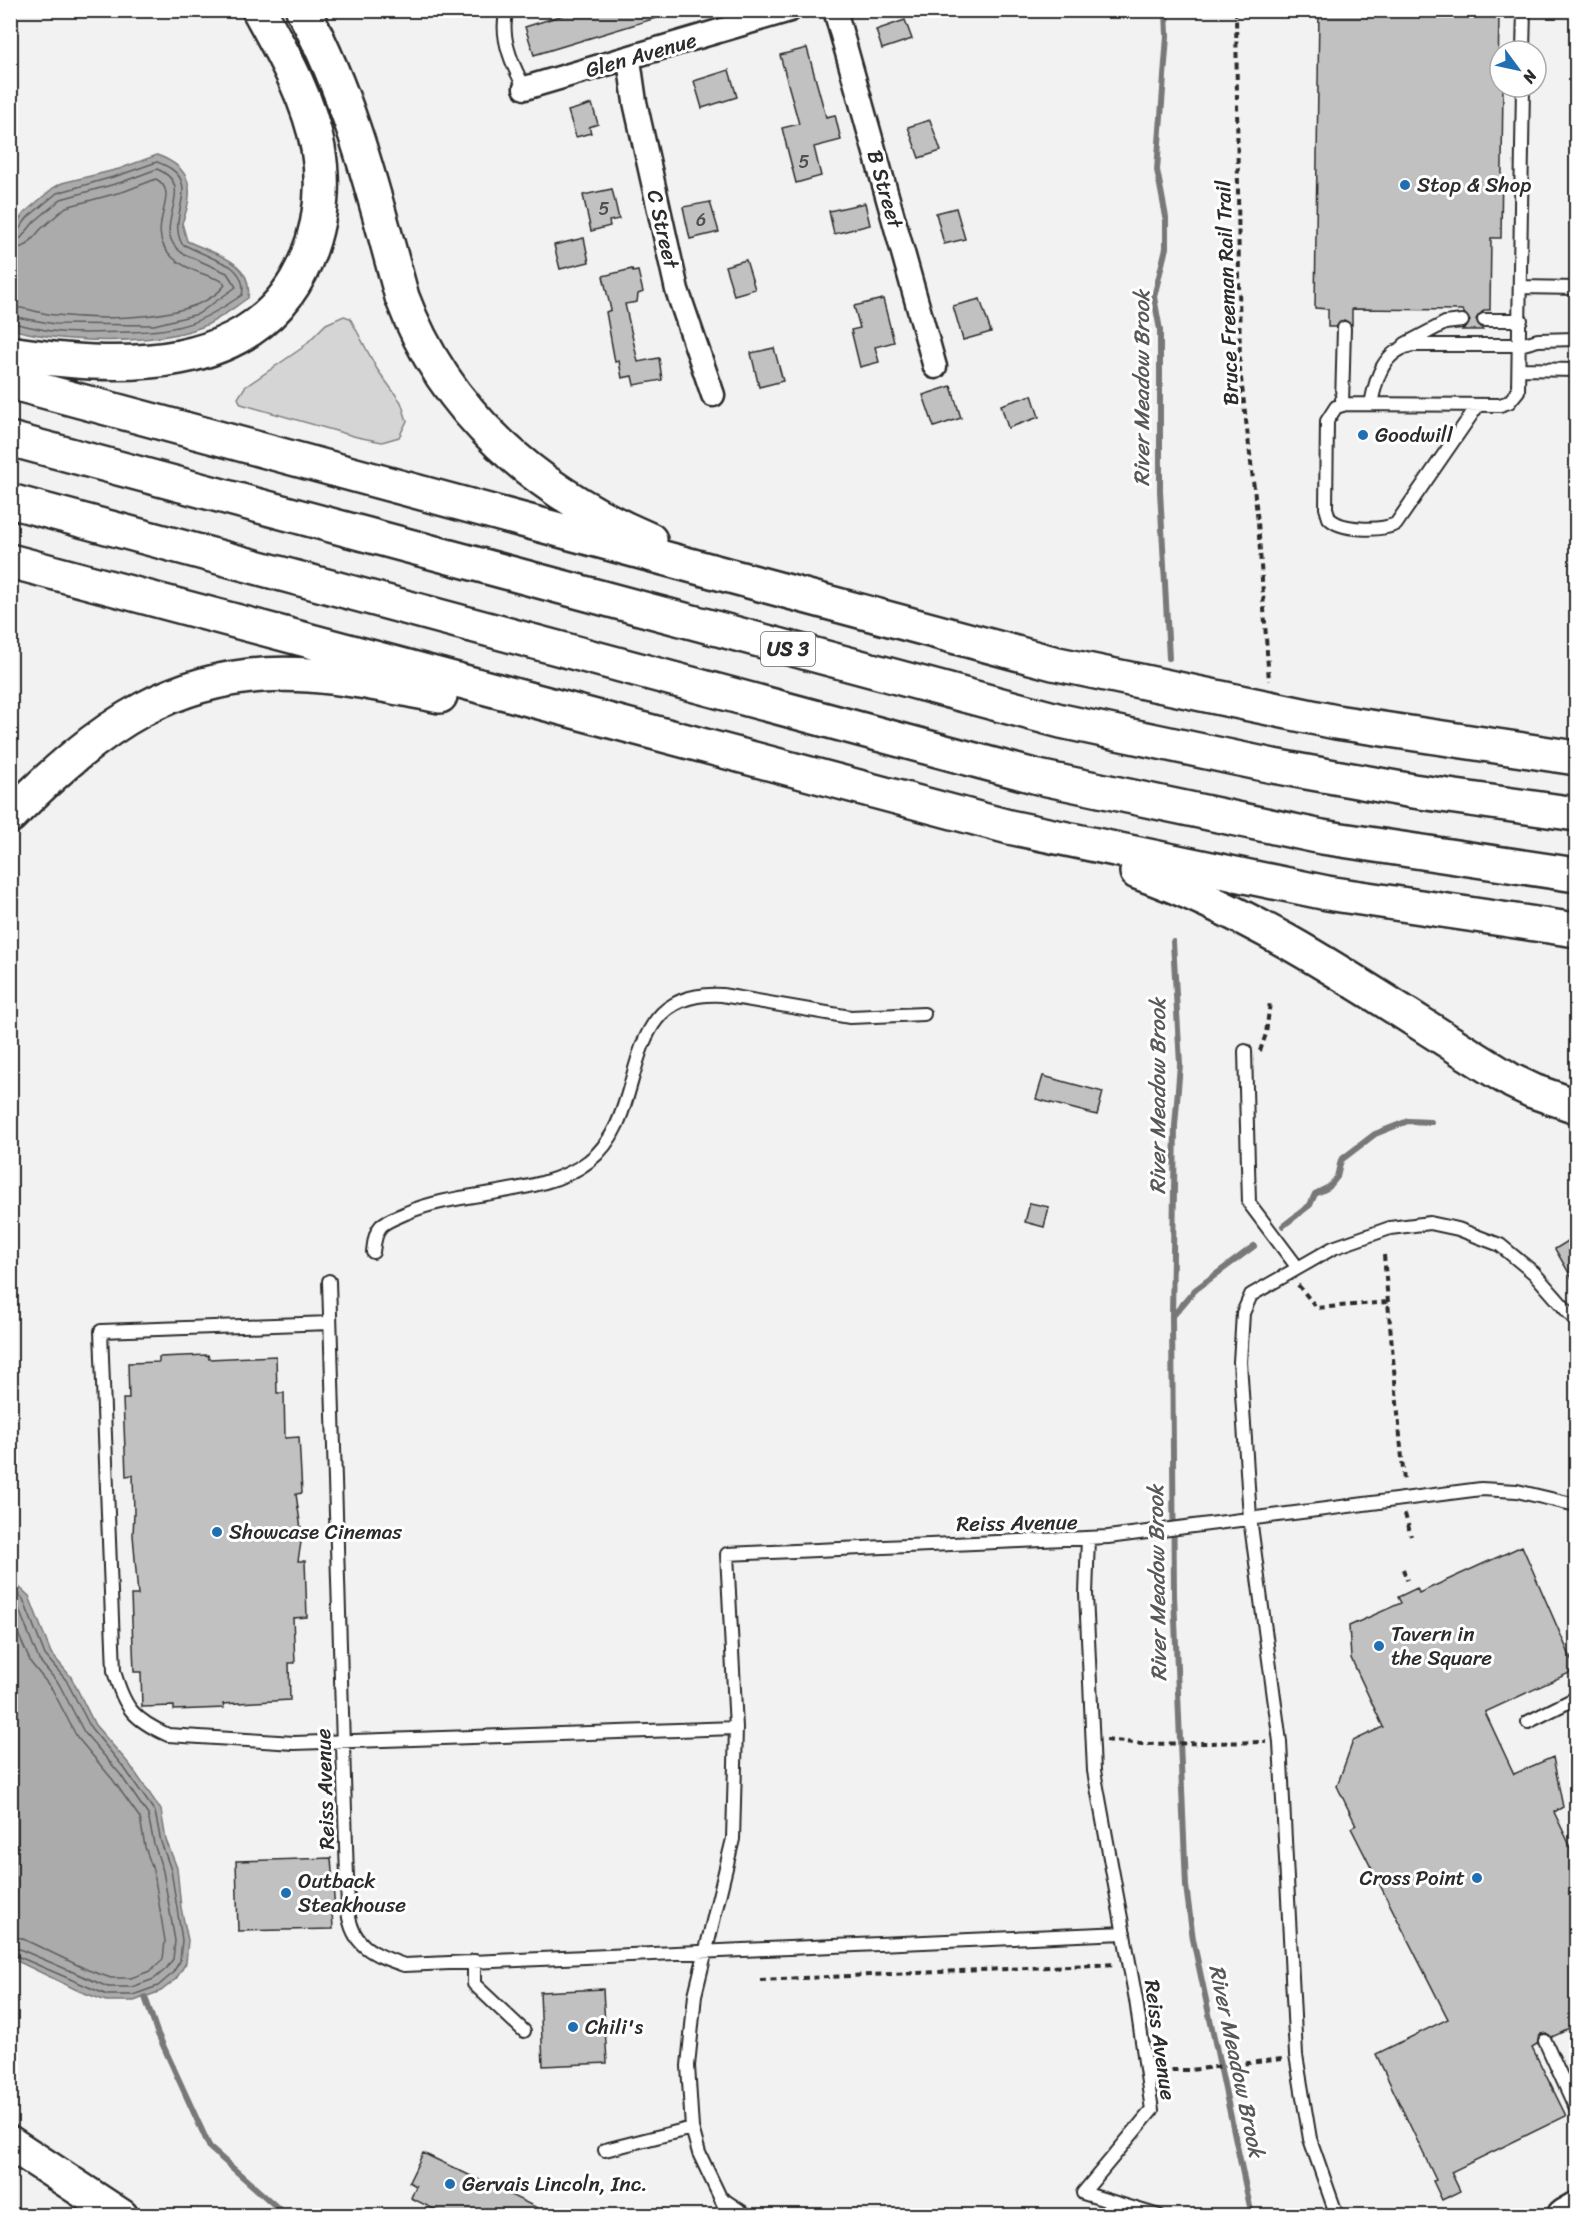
<svg xmlns="http://www.w3.org/2000/svg" width="1587" height="2226" font-family="Sriracha,sans-serif">
  <style>
    .green { fill: #d5d5d5; stroke: #808080; stroke-width: 1.5 }
    .water { fill: #ababab; stroke: #787878; stroke-width: 1.5 }
    .lines { fill: none; stroke-linecap: round; stroke-linejoin: round }
    .shore { stroke: #5e5e5e; stroke-width: 1.5 }
    .stream { stroke: #787878; stroke-width: 6 }
    .building { fill: #c1c1c1; stroke: #2b2b2b; stroke-width: 1.5 }
    .lane-casing { stroke: #2b2b2b; stroke-width: 16 }
    .street-casing { stroke: #2b2b2b; stroke-width: 27 }
    .secondary-casing { stroke: #2b2b2b; stroke-width: 38 }
    .highway-casing { stroke: #2b2b2b; stroke-width: 38 }
    .path { stroke: #2b2b2b; stroke-width: 4; stroke-dasharray: 6 4.5; stroke-linecap: butt }
    .lane { stroke: #fff; stroke-width: 12 }
    .street { stroke: #fff; stroke-width: 22 }
    .secondary { stroke: #fff; stroke-width: 33 }
    .highway { stroke: #fff; stroke-width: 33 }
    .poi-dot { fill: #1f6fb2; stroke: #fff; stroke-width: 2 }
    .labels { text-anchor: middle; dominant-baseline: central; stroke-width: 6; stroke-linejoin: round; paint-order: stroke }
    .number-label { font-size: 18px; fill: #505050 }
    .shield { fill: #fff; stroke: #6b6b6b; stroke-width: 1.5 }
    .shield-label { font-size: 20px; font-weight: bold; fill: #2b2b2b }
    .street-label { font-size: 21px; fill: #2b2b2b; stroke: #fff }
    .poi-label { font-size: 21px; fill: #2b2b2b; stroke: #fff; text-anchor: start }
    .water-label { font-size: 22px; font-style: italic; fill: #585858; stroke: #fff }
  </style>
  <rect width="100%" height="100%" fill="#f2f2f2"/>
  <filter id="ink" filterUnits="userSpaceOnUse"><feTurbulence type="fractalNoise" baseFrequency=".0167" numOctaves="2"/><feDisplacementMap in="SourceGraphic" scale="12" xChannelSelector="R" yChannelSelector="G"/><feConvolveMatrix kernelMatrix="1 2 1 2 8 2 1 2 1" color-interpolation-filters="sRGB"/></filter>
  <g filter="url(#ink)">
    <path class="green" d="M344,316l6,2 27,51 24,33 6,19 -8,16 -17,5 -25,-5 -116,-33 -3,-6 7,-11 57,-39 24,-24z"/>
    <path class="water" d="M157,155c36,13 38,36 25,68l5,18c27,13 67,20 61,57 -15,10 -29,22 -46,29 -52,19 -139,16 -191,2v-98l13,-18 29,-25 9,-5 57,-14z
      M10,1579l19,17 22,57 20,24 24,48 35,40 31,45 5,30 11,28 4,40 7,32 -2,23 -10,16 -15,12 -27,10h-28l-27,-10 -68,-33z"/>
    <g class="lines">
      <path class="shore" d="M10,234l7,-2 11,-15 29,-24 63,-18 37,-13c51,18 8,51 25,82l48,22c10,7 15,18 12,29 -41,28 -62,36 -112,37 -26,0 -52,3 -79,-1 -13,-2 -27,-6 -41,-8
        M10,242l11,-4 13,-16 27,-23 61,-17 35,-13c45,19 -11,58 25,84l45,20 9,14 -38,27 -44,11 -99,-1 -45,-8
        M10,251l17,-6 14,-16 25,-22 59,-16 31,-12c28,15 -15,49 16,78 13,12 35,18 50,24l3,4c-28,37 -126,35 -169,30 -15,-1 -30,-8 -46,-8
        M10,1586l13,13 22,56 21,25 25,48 34,41 30,43 6,30 10,28 11,70 -2,21 -8,13 -14,12 -25,9h-26l-97,-42
        M10,1596l6,6 23,58 20,24 25,48 36,42 28,41 6,29 9,27 12,70 -2,18 -7,10 -12,10 -22,8h-24l-98,-42
        M10,1615l21,48 21,26 25,48 36,43 27,38 5,29 9,26 11,68 -2,18 -13,12 -19,7h-20l-23,-8 -67,-32 -11,-2"/>
      <path class="stream" d="M1166,10l1,26 -10,134 9,47v31l-12,49 6,33v161l9,167
        M1173,942l7,122 -5,62 -3,191 2,279 12,290 7,53 59,277
        M1283,1226l27,-21 5,-11 14,-7 8,-10 4,-17 34,-26 33,-13 23,1
        M1172,1317l23,-27 59,-44
        M145,1997l12,35 53,116 77,68"/>
    </g>
    <path class="building" d="M579,10h89l1,4 -135,41 -9,-28z
      M1319,10h180l-1,74 5,3 -2,151h-10l-1,72h-6l-8,9 7,11h-21l8,-9 -8,-11 -110,-1v16l-8,-5 -8,7h-8v-18l-13,-1z
      M905,20l7,19 -30,10 -6,-19z
      M807,48l19,69 9,-2 6,25 -27,7 7,29 -25,7 -14,-55 17,-4 -19,-69z
      M729,70l8,27 -35,11 -8,-27z
      M592,104l6,20 -9,3 2,6 -15,4 -8,-26z
      M930,120l11,31 -22,7 -11,-31z
      M612,189l7,30 -10,2 1,5 -19,5 -8,-36z
      M710,202l9,30 -29,7 -7,-32z
      M865,203l5,22 -36,9 -5,-23z
      M956,208l9,31 -21,5 -8,-31z
      M584,238l5,24 -29,7 -6,-24z
      M746,260l9,29 -21,6 -9,-29z
      M632,269l1,3 5,-1 5,21 -5,2 -1,8 -12,2 13,58 21,-4 3,22 -28,5 -2,-9 -10,2 -3,-17 -4,1 -9,-50 5,-2 -8,-34z
      M883,299l11,43 -19,5 4,15 -19,5 -9,-37 9,-2 -6,-22z
      M980,299l11,33 -28,8 -10,-34z
      M774,348l9,33 -24,6 -8,-34z
      M951,386l10,32 -27,9 -11,-32z
      M1032,395l7,22 -31,11 -7,-23z
      M1043,1076l60,16 -6,23 -61,-16z
      M1030,1203l19,4 -5,20 -19,-5z
      M1576,1236v49l-21,-36z
      M208,1355l1,4 67,-3 1,37h7l1,45 14,-1 3,56 -6,1 6,42 -4,25h7l2,56 -14,1 2,45h-6l1,37 -67,4 1,4 -50,2v-4l-32,1 -1,-35h-7l-3,-77h7l-5,-60 1,-22 -1,-38 -7,1 -3,-77h6l-1,-36 31,-1v-5z
      M1522,1546l54,124 -91,42 29,62 39,-17 10,50 -9,5 22,46v168l-24,11 -6,-4 -5,1 -4,10 -5,3 34,69 -115,56 9,19 -18,9 -9,-19 3,-1 -60,-126 72,-35 -97,-191 5,-3 -19,-39 16,-45 30,-14 -32,-69 -2,-32 52,-23 -3,-6 19,-9 2,5z
      M331,1858l4,53h-3l1,18 -95,2 -2,-70z
      M603,1989l4,74 -64,3 -3,-74z
      M423,2153l131,63h-106l-37,-18 5,-12 -7,-4z"/>
    <g class="lines">
      <g class="lane-casing">
        <path id="lane" d="M507,10c-8,25 6,57 18,78
          M1523,51l1,-41
          M1521,287l55,1
          M1484,320h37
          M1405,344l40,-21 17,-2
          M1520,369l56,1
          M1342,404l2,-76
          M1371,404c5,-26 12,-53 41,-59h108l18,-5 38,-1
          M1478,405l-82,119c-16,7 -55,7 -67,-6l-3,-10 1,-87 9,-14 10,-3 154,1 9,-3 9,-11 5,-304
          M1245,1051l4,152 49,65
          M373,1252c1,-9 2,-19 8,-26 6,-6 17,-9 25,-13 54,-24 138,-16 183,-52 64,-48 23,-172 133,-166l128,22 74,-3
          M329,1281l19,630c4,35 24,43 56,54l720,-32
          M330,1323l-229,8 13,340c10,37 20,49 54,64l126,8 442,-15
          M1088,1538l-2,56 8,177 42,229 16,110 -69,83 76,23
          M1528,1722l48,-24
          M474,1961v23l50,47
          M1545,2041l31,68
          M605,2150l87,-22
          M721,2198l27,18
          M729,2216l-30,-63 -7,-25 -4,-62 7,-71 38,-156 3,-111 -9,-174 381,-17 373,-48 36,2 59,14
          M1337,2216l-27,-77 -14,-84 -16,-313 -30,-224 -10,-156 3,-49 8,-18 82,-47 57,-20 40,-5 28,6 42,16 34,28 42,48"/>
      </g>
      <g class="street-casing">
        <path id="street" d="M835,10l100,357
          M629,60l6,42 42,188 36,105
          M525,88l265,-78"/>
      </g>
      <g class="secondary-casing">
        <path id="secondary" d="M1564,2216l12,-7"/>
      </g>
      <g class="highway-casing">
        <path id="highway" d="M303,10c50,94 71,186 99,287 43,116 135,195 248,243
          M10,353c105,17 247,25 296,-93 15,-36 19,-73 12,-112 -9,-49 -35,-94 -59,-138
          M10,382l1043,281 283,59 240,36
          M10,439l1051,282 212,45 140,25 163,23
          M10,501l1028,276 284,60 254,38
          M10,561l999,266 318,66 249,37
          M10,816c88,-88 167,-150 299,-141 44,3 88,13 131,21
          M1137,872c137,48 253,135 375,209l21,10 43,15
          M10,2143l111,73"/>
      </g>
      <path class="path" d="M1236,10l4,360 18,152 11,159
        M1260,1051l6,-17 4,-32
        M1384,1255l4,47
        M1298,1285l19,23 71,-6 16,179
        M1405,1514l6,22
        M1403,1569l4,11
        M1106,1740l36,4 124,-2
        M760,1980l356,-16
        M1161,2070h30l91,-11"/>
      <use href="#lane" class="lane"/>
      <use href="#street" class="street"/>
      <use href="#secondary" class="secondary"/>
      <use href="#highway" class="highway"/>
    </g>
  </g>
  <g class="poi-dot">
    <circle cx="1405" cy="185" r="6"/>
    <circle cx="1363" cy="435" r="6"/>
    <circle cx="217" cy="1532" r="6"/>
    <circle cx="1379" cy="1646" r="6"/>
    <circle cx="1477" cy="1878" r="6"/>
    <circle cx="286" cy="1893" r="6"/>
    <circle cx="573" cy="2027" r="6"/>
    <circle cx="450" cy="2184" r="6"/>
  </g>
  <g class="labels">
    <g class="number-label">
      <text x="804" y="162">5</text>
      <text x="604" y="209">5</text>
      <text x="701" y="220">6</text>
    </g>
    <rect class="shield" x="761" y="632" width="54" height="34" rx="4.5"/>
    <g class="shield-label">
      <text x="788" y="649">US 3</text>
    </g>
    <g class="street-label">
      <text transform="translate(641 55) rotate(-16)">Glen Avenue</text>
      <text transform="translate(885 189) rotate(74)">B Street</text>
      <text transform="translate(663 229) rotate(77)">C Street</text>
      <text transform="translate(1227 293) rotate(-92)">Bruce Freeman Rail Trail</text>
      <text transform="translate(1017 1523) rotate(-1)">Reiss Avenue</text>
      <text transform="translate(325 1789) rotate(-92)">Reiss Avenue</text>
      <text transform="translate(1160 2040) rotate(82)">Reiss Avenue</text>
    </g>
    <g class="poi-label">
      <text x="1417" y="185">Stop &amp; Shop</text>
      <text x="1375" y="435">Goodwill</text>
      <text x="229" y="1532">Showcase Cinemas</text>
      <text x="1391" y="1634">Tavern in<tspan x="1391" dy="24">the Square</tspan></text>
      <text x="1465" y="1878" text-anchor="end">Cross Point</text>
      <text x="298" y="1881">Outback<tspan x="298" dy="24">Steakhouse</tspan></text>
      <text x="585" y="2027">Chili's</text>
      <text x="462" y="2184">Gervais Lincoln, Inc.</text>
    </g>
    <g class="water-label">
      <text transform="translate(1141 388) rotate(-90)">River Meadow Brook</text>
      <text transform="translate(1157 1096) rotate(-90)">River Meadow Brook</text>
      <text transform="translate(1157 1583) rotate(-91)">River Meadow Brook</text>
      <text transform="translate(1237 2061) rotate(78)">River Meadow Brook</text>
    </g>
  </g>
  <rect width="1587" height="2226" fill="none" stroke="#fff" stroke-width="36"/>
  <rect x="18" y="18" width="1551" height="2190" fill="none" stroke="#2b2b2b" stroke-width="2" filter="url(#ink)"/>
  <g transform="translate(1518 69) rotate(123)"><circle r="28" fill="#ffffff" stroke="#aaaaaa" stroke-width="1.5"/>
  <path d="M0-4.5L10 22L0 15L-10 22Z" fill="#1f6fb2"/>
  <text y="-9" font-size="16" font-weight="bold" text-anchor="middle" fill="#2b2b2b">N</text>
  </g>
</svg>
